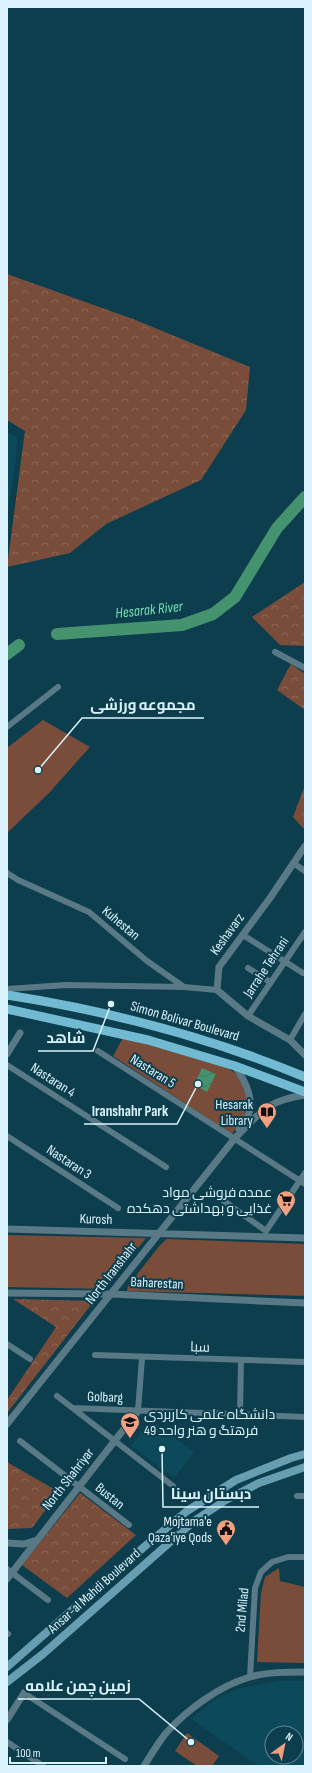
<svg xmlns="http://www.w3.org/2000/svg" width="312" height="1773" font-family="'Sofia Sans Condensed',Cairo,sans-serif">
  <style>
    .built { fill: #0c495a; fill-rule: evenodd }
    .forest { fill: url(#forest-crowns) }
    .green { fill: #7a4d3b }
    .water { fill: url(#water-waves) }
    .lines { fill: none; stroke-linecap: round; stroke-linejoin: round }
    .river { stroke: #45926f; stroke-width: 12 }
    .minor { stroke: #587985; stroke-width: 6 }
    .tertiary { stroke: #587985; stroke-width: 7 }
    .secondary { stroke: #679eb1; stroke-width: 8 }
    .primary { stroke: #72bad2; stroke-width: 9 }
    .labels { text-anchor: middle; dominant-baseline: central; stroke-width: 4; stroke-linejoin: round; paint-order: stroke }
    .street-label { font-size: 14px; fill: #dbf3fc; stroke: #0c3e4d }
    .poi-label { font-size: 14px; fill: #dbf3fc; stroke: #0c3e4d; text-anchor: end }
    .water-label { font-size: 15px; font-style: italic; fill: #74e1af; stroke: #0c3e4d }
    .leader { fill: none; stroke: #dbf3fc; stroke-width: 1.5 }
    .callout-dot { fill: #dbf3fc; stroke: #0c3e4d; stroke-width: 1.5 }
    .callout-label { font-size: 15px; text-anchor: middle; font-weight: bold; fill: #dbf3fc; stroke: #0c3e4d; stroke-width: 4; stroke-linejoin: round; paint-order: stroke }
  </style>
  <defs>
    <pattern id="forest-crowns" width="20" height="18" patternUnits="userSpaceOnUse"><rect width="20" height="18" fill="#7a4d3b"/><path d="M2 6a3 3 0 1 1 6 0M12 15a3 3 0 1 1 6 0" fill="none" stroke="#8c6758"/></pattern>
    <pattern id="water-waves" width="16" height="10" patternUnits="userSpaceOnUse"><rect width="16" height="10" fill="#45926f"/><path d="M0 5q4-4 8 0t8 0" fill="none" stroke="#447863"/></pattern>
  </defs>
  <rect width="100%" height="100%" fill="#0c3e4d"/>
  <path class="built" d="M7,432l10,5 -1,22 -9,58z
    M151,1420l43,32 -20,26 -43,-32z
    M278,1681h27v85h-46l-68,-47 26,-21 23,-10zM272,1733h24v24h-24z"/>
  <path class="forest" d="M7,274l126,45 117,48 -4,43 -45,70 -95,44 -36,29 -63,14 18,-136 -18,-11z
    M305,582v64l-25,-1 -28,-28z
    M291,664l14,10v36l-28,-20z
    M305,785v45l-12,-13z
    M13,1299l81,2 -87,112v-13l49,-73z
    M7,1462l52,30 -27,36 -25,1z
    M80,1493l56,42 -69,63 -45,-33z"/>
  <path class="green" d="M43,720l47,27 -41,46 -42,40v-85z
    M123,1038c27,7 54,14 80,23 11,3 24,5 32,12 9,8 15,28 10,40 -2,7 -9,14 -13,21l-119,-78z
    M7,1235l139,3 -41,51 -98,-2z
    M167,1239l138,5v52l-178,-5 1,-5 32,-41z
    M279,1568l1,13 25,6v76l-48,-1 4,-69 4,-16z
    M187,1733l32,23 -7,10h-15l-22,-15z"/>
  <path class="water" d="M202,1068l14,6 -9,18 -13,-7z"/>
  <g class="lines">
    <path class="river" d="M57,634l125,-9 31,-11 22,-17 42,-69 28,-31
      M7,654l12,-9"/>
    <path class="minor" d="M275,652l30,16
      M7,727l51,-40
      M293,863l12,8
      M7,873l11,7 71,32 58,49 37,26 33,3
      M243,935l60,38
      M248,968l22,14
      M7,989l59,-4 118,2
      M248,1016l57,-84
      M290,1040l15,-26
      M98,1051l207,133
      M7,1065l159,102
      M7,1136l111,72
      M224,1201l42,30 39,-58
      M7,1344l23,15
      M95,1355l210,7
      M57,1396l116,90
      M73,1408l232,9
      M138,1411l4,-53
      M240,1415l1,-55
      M20,1441l109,84
      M297,1496h8
      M7,1569l41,31
      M7,1633l1,1
      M250,1677l5,-89 6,-16 11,-10 16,-5h17
      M24,1693l101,66
      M7,1742l36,24"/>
    <path class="tertiary" d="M305,846l-35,52 -51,69 -2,23 31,26 42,24 15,15
      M7,1054l13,-21
      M235,1066c9,13 19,31 14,47 -2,6 -7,11 -10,16
      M7,1229l298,9
      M7,1293l104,1 194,9
      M7,1424l228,-286c27,-27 31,-37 70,-43
      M7,1543l17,1 13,-4
      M7,1579l131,-168
      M7,1720l17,-27
      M144,1766c7,-11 14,-23 22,-33 22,-24 53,-47 84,-56 17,-5 37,-5 55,-5"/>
    <path class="secondary" d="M7,1667l137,-120 43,-36 49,-31 55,-22 14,-4
      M7,1682l36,-28 151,-133 32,-21 33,-17 46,-16"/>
    <path class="primary" d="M7,995c102,16 202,42 298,82
      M7,1009l141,31 87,26 70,26"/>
  </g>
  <defs>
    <g id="library-pin" transform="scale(1)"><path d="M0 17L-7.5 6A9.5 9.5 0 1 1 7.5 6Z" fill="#f2a080" stroke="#0c3e4d"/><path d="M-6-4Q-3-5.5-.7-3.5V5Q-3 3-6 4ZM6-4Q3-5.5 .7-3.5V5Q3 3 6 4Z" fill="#111"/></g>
    <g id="supermarket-pin" transform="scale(1)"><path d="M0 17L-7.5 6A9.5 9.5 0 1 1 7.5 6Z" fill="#f2a080" stroke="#0c3e4d"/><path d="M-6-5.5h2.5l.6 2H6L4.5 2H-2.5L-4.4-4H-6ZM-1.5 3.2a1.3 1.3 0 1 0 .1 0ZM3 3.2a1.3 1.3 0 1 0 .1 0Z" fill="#111"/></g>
    <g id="university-pin" transform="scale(1)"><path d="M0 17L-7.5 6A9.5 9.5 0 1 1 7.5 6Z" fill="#f2a080" stroke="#0c3e4d"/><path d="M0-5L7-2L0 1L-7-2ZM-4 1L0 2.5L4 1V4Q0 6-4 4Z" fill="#111"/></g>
    <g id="civic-pin" transform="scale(1)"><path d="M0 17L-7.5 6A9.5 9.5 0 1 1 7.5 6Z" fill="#f2a080" stroke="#0c3e4d"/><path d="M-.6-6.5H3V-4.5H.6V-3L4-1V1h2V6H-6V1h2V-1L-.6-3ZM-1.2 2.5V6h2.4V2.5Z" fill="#111"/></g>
  </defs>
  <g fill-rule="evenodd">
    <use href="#library-pin" x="267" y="1112"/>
    <use href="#supermarket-pin" x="286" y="1200"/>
    <use href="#university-pin" x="130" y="1422"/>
    <use href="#civic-pin" x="226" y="1529"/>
  </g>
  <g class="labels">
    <g class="street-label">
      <text transform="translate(121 923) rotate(40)">Kuhestan</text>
      <text transform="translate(227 934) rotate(-54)">Keshavarz</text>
      <text transform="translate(266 967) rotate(-56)">Jarrahe Tehrani</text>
      <text transform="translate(185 1021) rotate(16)">Simon Bolivar Boulevard</text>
      <text transform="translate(153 1071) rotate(32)">Nastaran 5</text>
      <text transform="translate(53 1080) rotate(33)">Nastaran 4</text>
      <text transform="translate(69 1162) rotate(33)">Nastaran 3</text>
      <text transform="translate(96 1219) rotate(2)">Kurosh</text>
      <text transform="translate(111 1273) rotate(-52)">North Iranshahr</text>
      <text transform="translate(157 1283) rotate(3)">Baharestan</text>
      <text transform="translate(200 1347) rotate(1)">سبا</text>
      <text transform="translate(105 1397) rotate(2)">Golbarg</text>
      <text transform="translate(68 1479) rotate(-52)">North Shahriyar</text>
      <text transform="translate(110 1496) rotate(39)">Bustan</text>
      <text transform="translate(94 1591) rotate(-42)">Ansar-al Mahdi Boulevard</text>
      <text transform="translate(242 1610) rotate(-85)">2nd Milad</text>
    </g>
    <g class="poi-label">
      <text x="253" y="1104">Hesarak<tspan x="253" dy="16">Library</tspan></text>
      <text x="272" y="1192">عمده فروشی مواد<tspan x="272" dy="16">غذایی و بهداشتی دهکده</tspan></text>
      <text x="144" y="1414" text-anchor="start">دانشگاه علمی کاربردی<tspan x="144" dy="16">فرهتگ و هنر واحد 49</tspan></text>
      <text x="212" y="1521">Mojtama'e<tspan x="212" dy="16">Qaza'iye Qods</tspan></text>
    </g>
    <g class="water-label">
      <text transform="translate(149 610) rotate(-6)">Hesarak River</text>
    </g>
  </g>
  <path class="leader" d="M38 770L82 718H204M111 1004L93 1051H38M198 1084L177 1124H84M162 1449L163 1507H259M191 1742L139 1699H18"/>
  <g class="callout-dot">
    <circle cx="38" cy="770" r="4"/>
    <circle cx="111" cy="1004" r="4"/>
    <circle cx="198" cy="1084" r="4"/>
    <circle cx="162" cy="1449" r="4"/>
    <circle cx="191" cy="1742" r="4"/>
  </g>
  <g class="callout-label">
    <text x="143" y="710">مجموعه ورزشی</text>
    <text x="66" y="1043">شاهد</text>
    <text x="130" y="1116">Iranshahr Park</text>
    <text x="211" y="1499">دبستان سینا</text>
    <text x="78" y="1691">زمین چمن علامه</text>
  </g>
  <rect width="312" height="1773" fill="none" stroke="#dbf3fc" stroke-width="16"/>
  <g transform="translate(284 1745) rotate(33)"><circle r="19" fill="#0c3e4d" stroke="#5f8693"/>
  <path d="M0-3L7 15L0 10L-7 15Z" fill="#f2a080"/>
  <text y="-6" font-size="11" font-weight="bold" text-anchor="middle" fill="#dbf3fc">N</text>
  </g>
  <path d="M10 1757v6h96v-6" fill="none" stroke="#dbf3fc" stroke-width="2"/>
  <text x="16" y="1757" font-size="12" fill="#dbf3fc" stroke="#0c3e4d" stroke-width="3" paint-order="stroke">100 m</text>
</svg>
